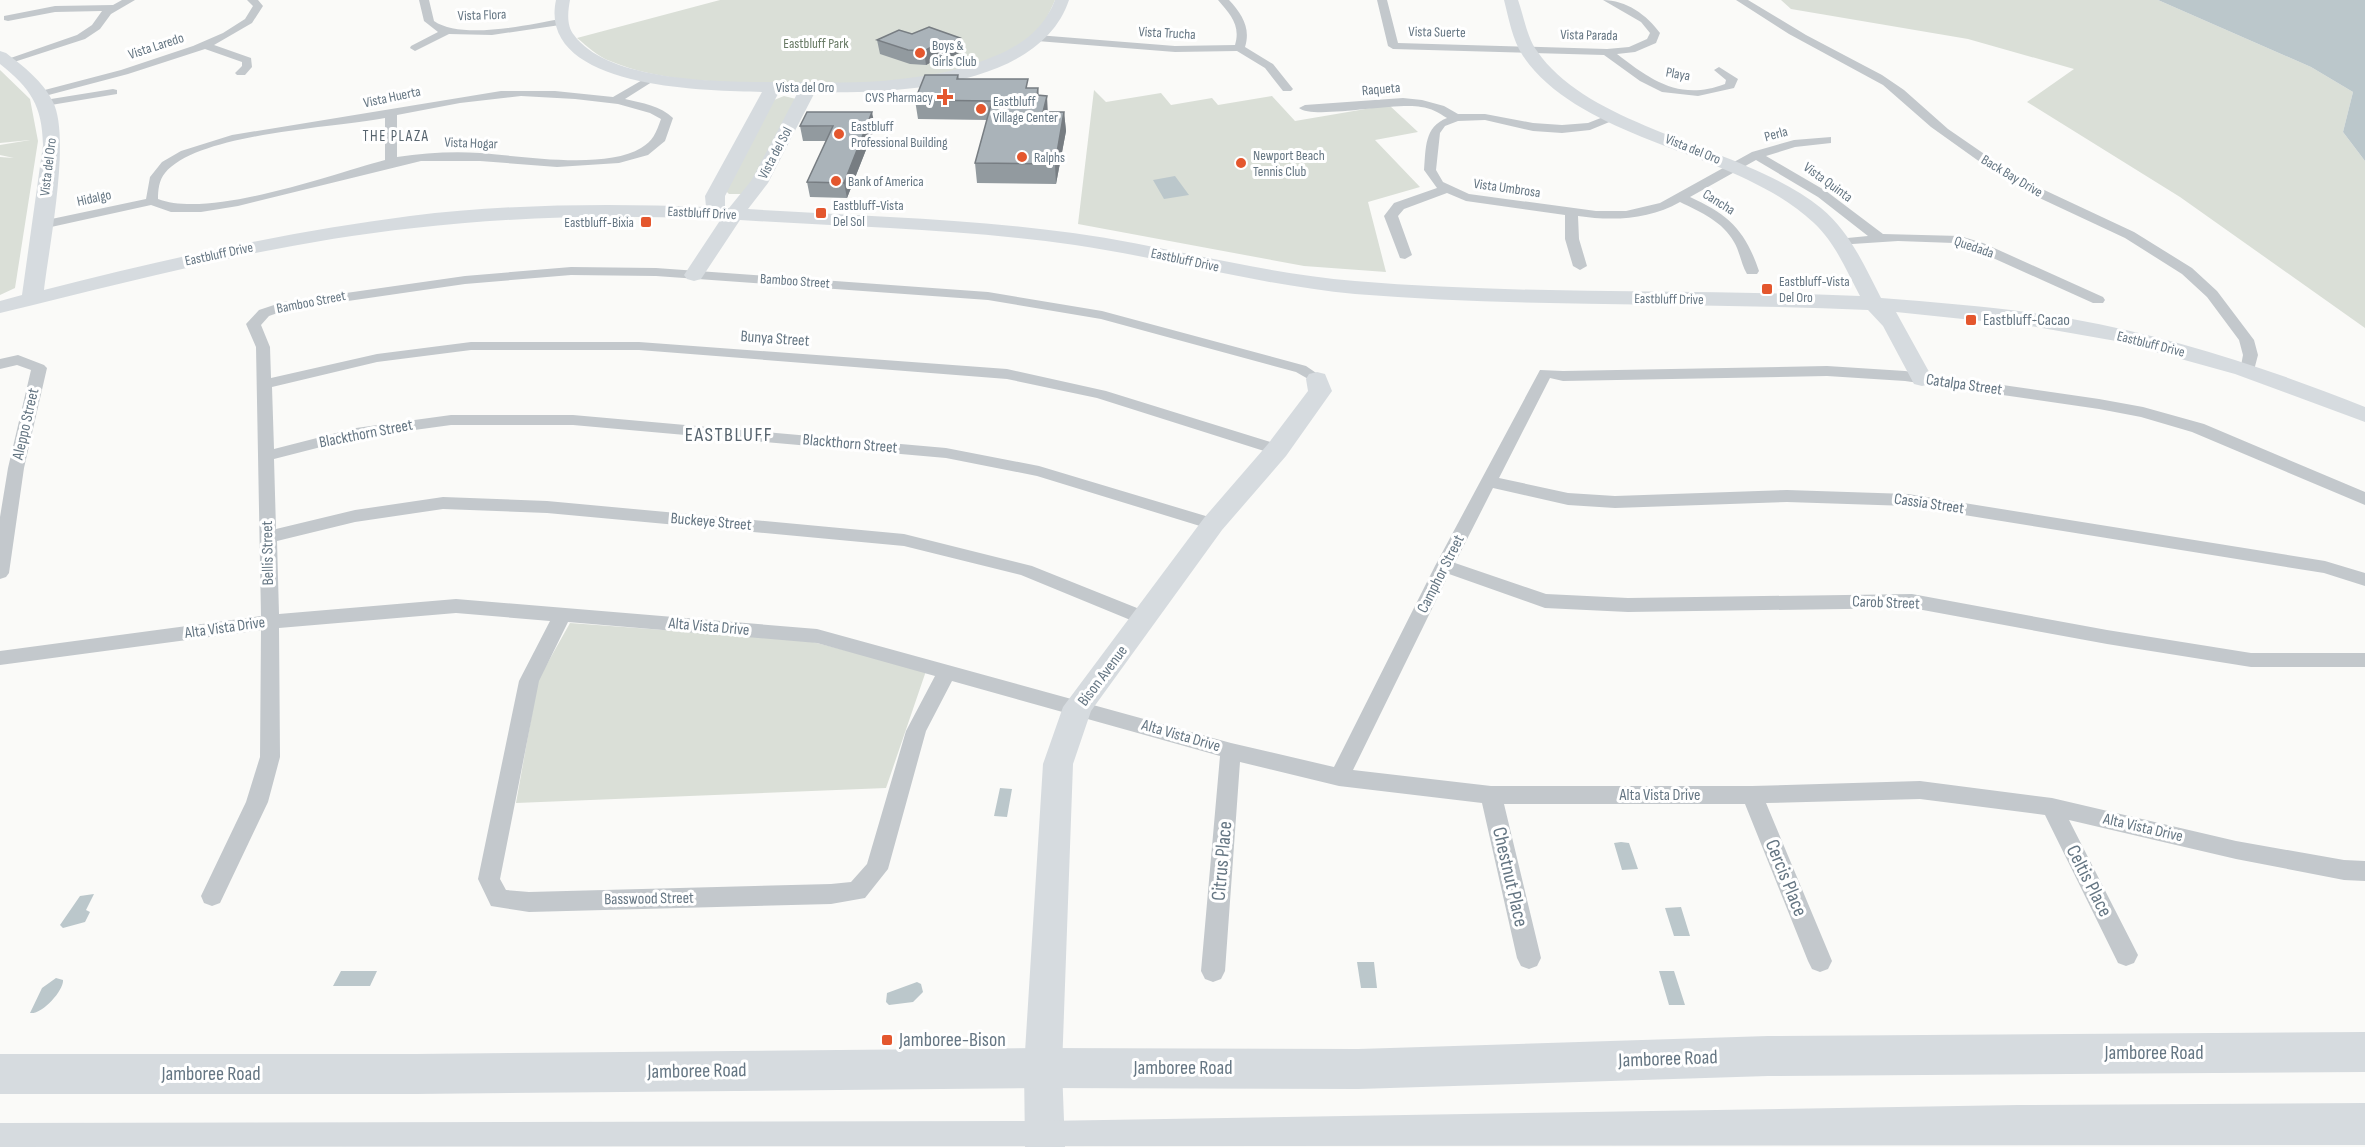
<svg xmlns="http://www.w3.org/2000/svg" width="2365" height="1147" font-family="'Sofia Sans Condensed',sans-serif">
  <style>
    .green { fill: #dadfd7 }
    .water { fill: #bbc7cb }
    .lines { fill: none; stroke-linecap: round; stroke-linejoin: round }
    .street { fill: #c3c8cc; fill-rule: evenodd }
    .secondary { fill: #d6dbdf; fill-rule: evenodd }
    .primary { fill: #d6dbdf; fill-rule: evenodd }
    .wall { fill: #929a9f }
    .shaded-wall { fill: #777d82 }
    .building { fill: #aab3b9; stroke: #777d82; stroke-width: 1.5 }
    .poi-dot { fill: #e4572e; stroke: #fff; stroke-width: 2 }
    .labels { text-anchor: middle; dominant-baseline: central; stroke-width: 6; stroke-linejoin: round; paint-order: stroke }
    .far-street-label { font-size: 14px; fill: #657683; stroke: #fff }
    .far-park-label { font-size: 14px; fill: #687a64; stroke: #fff }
    .far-poi-label { font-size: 14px; fill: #657683; stroke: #fff; text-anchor: start }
    .far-neighbourhood-label { font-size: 15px; letter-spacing: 1.5px; fill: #57646e; stroke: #fff }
    .poi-label { font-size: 16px; fill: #657683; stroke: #fff; text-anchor: start }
    .street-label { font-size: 16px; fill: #657683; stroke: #fff }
    .quarter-label { font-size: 20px; letter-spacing: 1.5px; fill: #57646e; stroke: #fff }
    .near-street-label { font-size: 20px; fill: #657683; stroke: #fff }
    .near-poi-label { font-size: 20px; fill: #657683; stroke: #fff; text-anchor: start }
  </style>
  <rect width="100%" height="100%" fill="#fafaf8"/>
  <path class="green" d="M720,0h335c-7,16 -13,30 -28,41 -19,14 -44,22 -66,28 -66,17 -123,16 -190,14 -54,-1 -110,-1 -161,-22 -12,-4 -23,-15 -33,-23z
    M1781,0h377l153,67 42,25 -10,40 22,29v167l-185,-131 -153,-95 47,-33 -106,-30 -177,-30z
    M0,70l30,29 8,42 -23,147 -15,7v-138l14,1 -14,-3v-10l30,-5 -30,3z
    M1094,90l12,12 55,-9 10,12 41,-7 6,7 54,-9 23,25 94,-16 29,27 -43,8 45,47 -52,15 18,70 -82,-6 -226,-42z
    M784,96l12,3 -45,90 -8,5h-14l-3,-3 48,-91z
    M570,623l239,18 117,30 -40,117 -370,15 22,-123z"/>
  <path class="water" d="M2158,0h207v161l-22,-29 10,-40 -42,-25z
    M1175,176l14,19 -25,4 -11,-19z
    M1000,788l12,1 -5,28 -13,-1z
    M1621,842l8,1 9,26 -16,1 -8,-27z
    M94,894l-8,16 4,2 -5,10 -22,6 -3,-3 20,-29z
    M1681,907l9,29h-16l-9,-28z
    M1357,962h17l3,26h-16z
    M341,971h36l-7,15h-37z
    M1659,971h15l11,34h-16z
    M56,978l7,2c1,10 -21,35 -33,33l12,-25z
    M917,982l4,2 2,8 -10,10 -24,3 -3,-3 1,-9z"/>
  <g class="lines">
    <path class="street" d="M122,0h13l-24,14 -11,15 -15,10 -74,24h-8l-1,-2 75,-26 15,-10 10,-14 -47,1 -47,9 -4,-1v-4l51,-10 58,-1z
      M247,0h11l5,6 -11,17 -38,22 37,13 1,9 -7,8h-8l-2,-2 7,-7v-4l-37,-13 -77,25 -87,23 -6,-3 2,-2 84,-22 72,-24 30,-13 22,-14 8,-13z
      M419,0h10l5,21c27,19 94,4 126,-2l5,3 -5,3 -68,10 -43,-1 -34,17 -5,-3 1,-2 27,-14 -14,-11z
      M1218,0h11c13,14 22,28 16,47l28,17 20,25 -2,2h-8l-18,-23 -28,-17 -62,1 -138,-11 -5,-3 5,-3 138,11 60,-1c6,-20 -5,-31 -17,-45z
      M1377,0h10l11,43 209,6 22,-2 18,-8 3,-6 -9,-11 -38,-22c23,0 44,15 57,33l-4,10 -21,9 -18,2c35,27 63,47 108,30l1,-4 -12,-10 5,-3 19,12 -4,9 -36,8 -36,-4 -22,-11 -36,-26 -211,-6 -5,-3z
      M1736,0h12l58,35 76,40 22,15 44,39 61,42 31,17 94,44 58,36 25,23 37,49 4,15 -5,19h-10l-3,-3 3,-16 -4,-15 -32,-43 -25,-23 -57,-36 -94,-44 -30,-17 -70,-50 -48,-42 -94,-51z
      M651,75l4,1v4l-30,19c17,4 36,7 48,19l-8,23 -17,14 -29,8 -62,4 -77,-6h-59l-183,45 -37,6h-30l-20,-7 -109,24 -7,-4 7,-4 104,-22 4,-22 12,-15 19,-11 51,-16 269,-44h54l58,6zM521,96l54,3 43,5 32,9 11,6c-5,14 -8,22 -20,29 -36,22 -120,8 -161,5 -28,-2 -55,0 -83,4v-42l63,-12zM385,118v42c-56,15 -175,59 -227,39 0,-9 1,-19 7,-26 33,-40 168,-45 220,-55z
      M113,89l4,1v4l-66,11 -6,-3 6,-3z
      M1403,98l19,2 22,6 14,8h27l48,9 29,2 26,-2 23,-9h8v4l-29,12 -28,3 -29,-2 -48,-11 -27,1 -13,5 -5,7 -4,37 7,12 26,12 127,17h30l34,-8 92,-51 42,-12 37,-3v6l-36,4 -29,9 60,35 57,43 77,2 23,7 120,54 2,3 -2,3h-10l-120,-54 -19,-6 -56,-2 -61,4 -2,-3 2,-3 31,-3 -50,-39 -62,-37 -66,37c39,18 55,33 69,74l-2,3h-10c-6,-10 -7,-22 -13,-32 -11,-20 -33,-30 -54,-40 -31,18 -68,19 -102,14l1,23 8,27 -7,4 -7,-4 -8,-27v-24l-99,-14 -19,-8 -43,16 -6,7 14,39 -7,4 -5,-1 -16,-42 10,-13 43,-15 -13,-18c2,-22 0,-43 23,-52 -8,-5 -16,-10 -26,-11 -26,-5 -108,13 -122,1l6,-3z
      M571,267l85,1 332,24 114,19 204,55 19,13 -8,5 -21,-12 -195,-53 -113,-19 -332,-24 -85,-1 -106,9 -179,26 -17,6 -8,9 9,22 1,31 106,-24 94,-12h168l368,27 99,22 177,55 2,4 -2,4 -6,1 -180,-57 -90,-19 -368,-29h-168l-94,12 -105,25 2,62 82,-21 95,-13h122l373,33 93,18 180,54 3,4 -3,4 -6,2 -176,-54 -91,-18 -373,-33h-122l-95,13 -82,21 2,70 79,-19 88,-13 104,4 357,33 128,32 120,48 2,5 -2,5 -7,2 -124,-51 -117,-29 -357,-33 -104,-4 -88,13 -78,19 2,73 177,-15 361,30 414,114 103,24 101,-201 105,-196 23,1 264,-5 78,5 194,28 44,8 61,17 161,68v13l-173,-73 -51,-15 -42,-8 -194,-28 -78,-5 -264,5 -13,-3 -51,100 69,15 47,3 172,-6 121,4 417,67 40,12v13l-41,-13 -416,-67 -121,-4 -172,6 -47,-3 -75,-17 -38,75 91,31 82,4 284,-4 195,36 144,23h114v14h-114l-144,-23 -195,-36 -284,4 -83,-4 -96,-34 -96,196 138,16h261l168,-5 132,17 184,43 108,19 21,1v20l-21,-1 -108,-21 -167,-39 69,135 -4,8 -8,3 -8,-3 -73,-148 -125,-16 -154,4 66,158 -4,8 -8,3 -8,-3 -4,-8 -63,-157h-241l37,154 -4,8 -8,3 -8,-3 -4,-8 -35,-155 -143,-17 -99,-24 -15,209 -4,8 -8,3 -8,-3 -4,-8 19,-215 -268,-75 -26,50 -38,138 -23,29 -34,6 -302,8 -38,-6 -13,-27 41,-198 31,-60 -94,-8 -177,15 1,129 -12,45 -48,101 -8,3 -8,-3 -3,-7 45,-94 14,-45 1,-127 -261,35v-14l261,-35 -5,-269 -10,-23 13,-14 24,-8 182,-26zM568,622l249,21 118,33 -29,55 -39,133 -16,18 -20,2 -302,8 -23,-2 -6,-11 39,-198z
      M18,355l26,10 3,3 -23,100 -15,105 -3,4 -6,2v-62l8,-49 23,-98 -14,-5 -17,4v-10z"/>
    <path class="secondary" d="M556,0h14c-2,11 -4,25 4,35 36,50 162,47 217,47 37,0 73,2 109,-3 29,-3 58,-8 85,-19 31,-11 58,-28 70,-60h14c-29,88 -177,94 -254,92l-47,91 -20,26c108,7 217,9 325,24 94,13 186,40 282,48 167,14 336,8 505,15 -14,-26 -24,-52 -46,-73 -78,-74 -230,-79 -291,-167 -11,-17 -14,-37 -19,-56h14c6,17 9,37 19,51 55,80 206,94 284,157 29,24 43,57 60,90 64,5 128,10 191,21 101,18 198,50 293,88v15l-130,-48 -119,-33 -86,-15 -134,-14 37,67 -3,5 -8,2 -8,-2 -31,-58 -15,-16c-171,-8 -342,-2 -513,-16 -95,-9 -186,-35 -280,-49 -111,-16 -224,-18 -335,-25l-39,59 -7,2 -7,-2 -3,-4 37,-56h-13c-98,-5 -197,-2 -294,9 -141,15 -278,52 -414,85v-12l22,-6 21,-150c-1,-40 -12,-56 -43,-81v-13l6,2c18,14 37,28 47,49 18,36 -4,144 -9,188 121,-31 242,-58 366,-74 98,-12 198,-13 296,-9l-1,-11 57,-104c-56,-1 -225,-3 -206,-92zM779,92h19l-47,89 -22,27h-4v-12z
      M1317,372l8,2 7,17 -46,65 -64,74 -131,181 -18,53 -11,304 3,79h-40l-1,-79 19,-304 20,-57 141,-189 64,-74 40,-53 -2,-12 3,-5z"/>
    <path class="primary" d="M2365,1032v40l-597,4 -410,13 -315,-1 -627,6h-416v-40h416l627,-6 315,1 410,-13z
      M2365,1103v42l-2365,2v-24l1043,-2 975,-16z"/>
  </g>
  <path class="wall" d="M960,38l1,14 -16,8 -6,-2 -13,7 -16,-1 -30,-10 -3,-14z
    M958,75l1,4 69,9h10l1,7 9,17h16l2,19 -10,53 -79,-1 -2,-20 12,-43 -69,-1 -3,-19z
    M800,126l75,1 -28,71 -37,-1 -3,-15 19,-41h-23z"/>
  <path class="shaded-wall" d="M960,38l1,14 -16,8 -1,-13z
    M937,44l2,14 -13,7 -2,-14z
    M1047,96l1,19 -5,-3z
    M872,112l3,15 -28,71 -3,-15z
    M1064,112l2,19 -10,53 -1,-20z"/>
  <path class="building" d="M929,27l31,11 -16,9 -7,-3 -13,7 -16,-1 -31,-10 22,-10 13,4z
    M925,75h33l-1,4h71l-2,9h12l-1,7 10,1 -4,16h21l-9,52 -80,-1 17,-62 -77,-1z
    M807,112h65l-28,71 -37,-1 26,-56h-33z"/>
  <g class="poi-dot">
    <circle cx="920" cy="53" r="6"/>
    <path d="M942 88h6v6h6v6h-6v6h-6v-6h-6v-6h6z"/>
    <circle cx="981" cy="109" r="6"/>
    <circle cx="839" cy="134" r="6"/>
    <circle cx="1022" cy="157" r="6"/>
    <circle cx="1241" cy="163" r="6"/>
    <circle cx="836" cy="181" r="6"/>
    <rect x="815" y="207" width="12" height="12" rx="3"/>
    <rect x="640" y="216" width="12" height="12" rx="3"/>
    <rect x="1761" y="283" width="12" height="12" rx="3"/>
    <rect x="1965" y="314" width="12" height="12" rx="3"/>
    <rect x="881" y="1034" width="12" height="12" rx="3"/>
  </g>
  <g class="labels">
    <g class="far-street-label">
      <text transform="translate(482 15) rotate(-2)">Vista Flora</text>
      <text transform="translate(1437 32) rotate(1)">Vista Suerte</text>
      <text transform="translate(1167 33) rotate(3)">Vista Trucha</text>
      <text transform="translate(1589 35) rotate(1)">Vista Parada</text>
      <text transform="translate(156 46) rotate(-18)">Vista Laredo</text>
      <text transform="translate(1678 74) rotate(10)">Playa</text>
      <text x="805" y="87">Vista del Oro</text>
      <text transform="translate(1381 89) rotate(-5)">Raqueta</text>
      <text transform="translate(392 97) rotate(-12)">Vista Huerta</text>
      <text transform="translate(1776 134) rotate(-15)">Perla</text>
      <text transform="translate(471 143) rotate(2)">Vista Hogar</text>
      <text transform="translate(1693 149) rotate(22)">Vista del Oro</text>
      <text transform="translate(775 153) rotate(-62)">Vista del Sol</text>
      <text transform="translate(48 167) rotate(-83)">Vista del Oro</text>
      <text transform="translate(2012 176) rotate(31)">Back Bay Drive</text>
      <text transform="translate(1828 182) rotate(36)">Vista Quinta</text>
      <text transform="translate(1507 188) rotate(8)">Vista Umbrosa</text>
      <text transform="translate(94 198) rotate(-12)">Hidalgo</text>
      <text transform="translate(1719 202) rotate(32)">Cancha</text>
      <text transform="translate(702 213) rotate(3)">Eastbluff Drive</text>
      <text transform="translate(1974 247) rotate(19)">Quedada</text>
      <text transform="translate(219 254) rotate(-12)">Eastbluff Drive</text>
      <text transform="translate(1185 260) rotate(12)">Eastbluff Drive</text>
      <text transform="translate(795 281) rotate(4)">Bamboo Street</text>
      <text transform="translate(1669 299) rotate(1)">Eastbluff Drive</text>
      <text transform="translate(311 302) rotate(-11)">Bamboo Street</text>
      <text transform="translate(2151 344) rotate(14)">Eastbluff Drive</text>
    </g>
    <g class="far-park-label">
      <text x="816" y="43">Eastbluff Park</text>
    </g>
    <g class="far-poi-label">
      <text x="932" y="45">Boys &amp;<tspan x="932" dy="16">Girls Club</tspan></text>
      <text x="933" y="97" text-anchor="end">CVS Pharmacy</text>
      <text x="993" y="101">Eastbluff<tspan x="993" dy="16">Village Center</tspan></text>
      <text x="851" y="126">Eastbluff<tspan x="851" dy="16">Professional Building</tspan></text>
      <text x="1253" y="155">Newport Beach<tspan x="1253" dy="16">Tennis Club</tspan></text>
      <text x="1034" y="157">Ralphs</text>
      <text x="848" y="181">Bank of America</text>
      <text x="833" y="205">Eastbluff-Vista<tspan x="833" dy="16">Del Sol</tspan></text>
      <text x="634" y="222" text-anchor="end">Eastbluff-Bixia</text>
      <text x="1779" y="281">Eastbluff-Vista<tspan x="1779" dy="16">Del Oro</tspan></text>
    </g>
    <g class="far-neighbourhood-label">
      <text x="396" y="136">THE PLAZA</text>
    </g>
    <g class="poi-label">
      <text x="1983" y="320">Eastbluff-Cacao</text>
    </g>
    <g class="street-label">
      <text transform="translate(775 339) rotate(4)">Bunya Street</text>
      <text transform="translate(1964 385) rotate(8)">Catalpa Street</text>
      <text transform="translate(26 424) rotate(-77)">Aleppo Street</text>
      <text transform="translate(366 434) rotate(-11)">Blackthorn Street</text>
      <text transform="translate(850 444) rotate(5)">Blackthorn Street</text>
      <text transform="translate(1929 504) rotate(8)">Cassia Street</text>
      <text transform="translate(711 522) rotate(5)">Buckeye Street</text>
      <text transform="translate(268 553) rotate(-91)">Bellis Street</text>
      <text transform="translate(1441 574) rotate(-63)">Camphor Street</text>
      <text transform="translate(1886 603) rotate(2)">Carob Street</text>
      <text transform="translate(709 627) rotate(5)">Alta Vista Drive</text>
      <text transform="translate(225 628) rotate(-8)">Alta Vista Drive</text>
      <text transform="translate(1103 676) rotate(-53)">Bison Avenue</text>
      <text transform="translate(1181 736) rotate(16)">Alta Vista Drive</text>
      <text x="1660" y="795">Alta Vista Drive</text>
      <text transform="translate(2143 828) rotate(13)">Alta Vista Drive</text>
      <text transform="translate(649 899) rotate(-1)">Basswood Street</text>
    </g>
    <g class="quarter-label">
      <text x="729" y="435">EASTBLUFF</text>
    </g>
    <g class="near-street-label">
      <text transform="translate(1222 861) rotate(-85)">Citrus Place</text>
      <text transform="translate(1510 877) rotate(77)">Chestnut Place</text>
      <text transform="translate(1786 878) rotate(68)">Cercis Place</text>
      <text transform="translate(2089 881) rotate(63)">Celtis Place</text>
      <text x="2154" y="1053">Jamboree Road</text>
      <text transform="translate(1668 1059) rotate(-2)">Jamboree Road</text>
      <text x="1183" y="1068">Jamboree Road</text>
      <text transform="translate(697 1071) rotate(-1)">Jamboree Road</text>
      <text x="211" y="1074">Jamboree Road</text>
    </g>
    <g class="near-poi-label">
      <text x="899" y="1040">Jamboree-Bison</text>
    </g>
  </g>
</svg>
